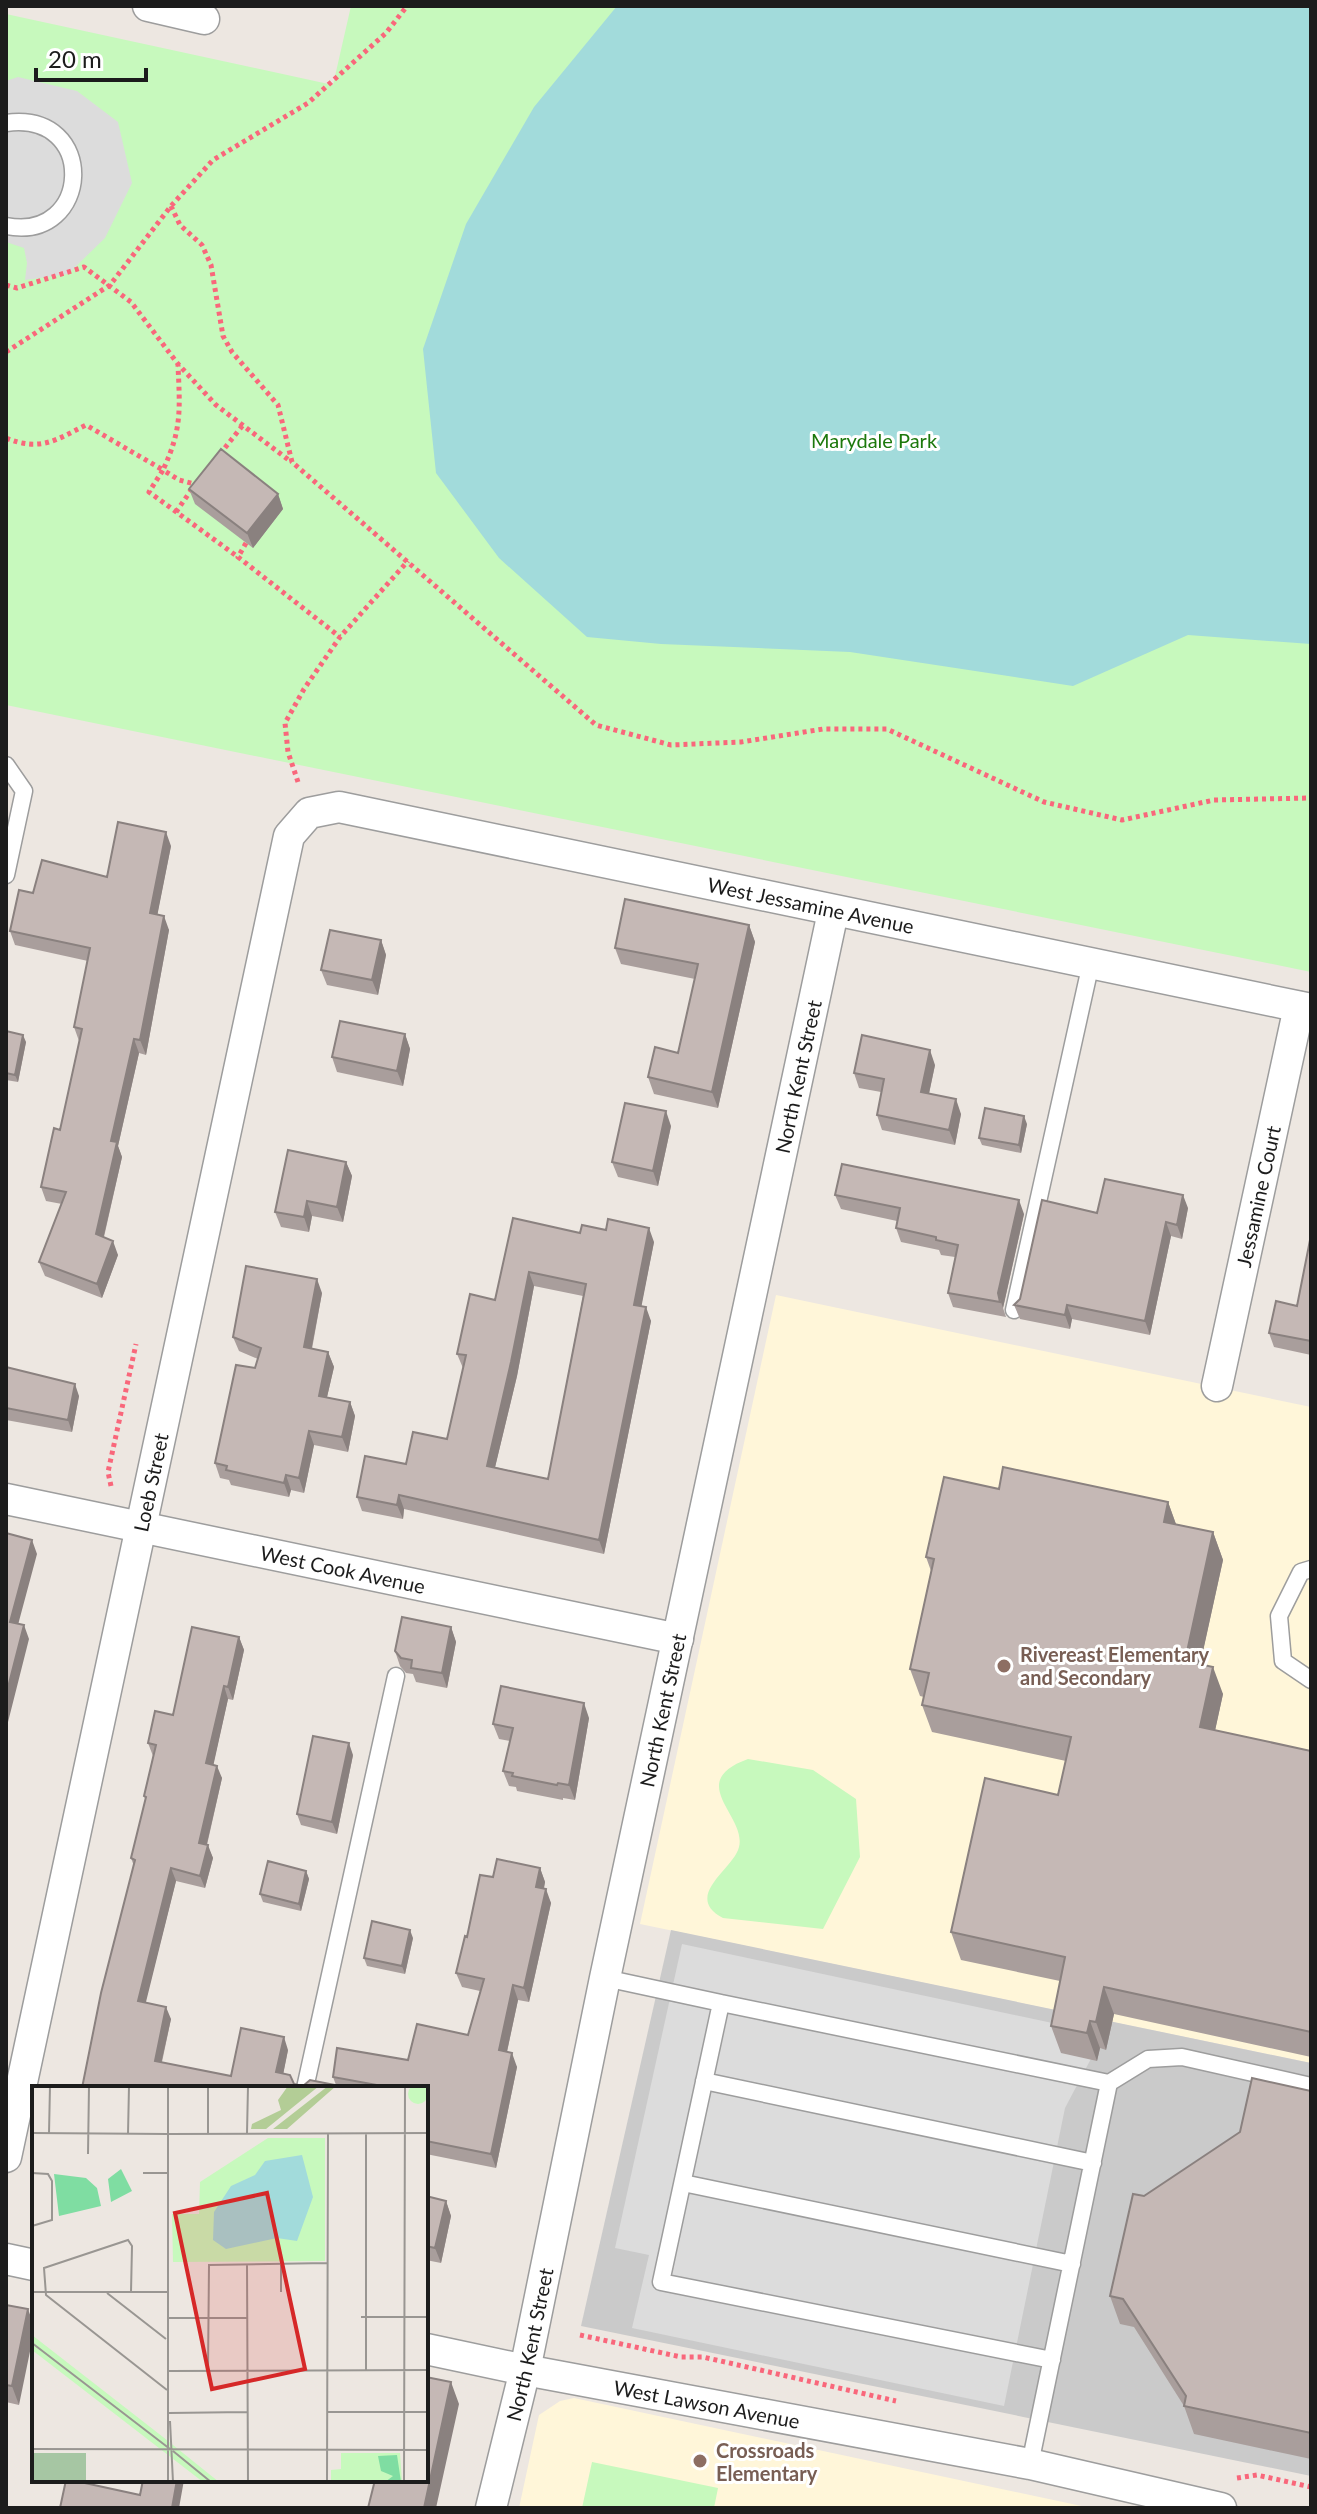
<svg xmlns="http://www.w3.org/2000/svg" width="1317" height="2514" font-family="Lato,sans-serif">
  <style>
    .education { fill: #fff6d9 }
    .religious { fill: #cacaca }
    .park { fill: #c7f9bd }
    .parking { fill: #dcdcdc }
    .water { fill: #a2dbdb }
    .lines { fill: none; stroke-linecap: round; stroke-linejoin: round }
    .service-casing { stroke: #9d9d9d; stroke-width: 19 }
    .minor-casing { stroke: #9d9d9d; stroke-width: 33 }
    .path { stroke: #f9677b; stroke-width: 5; stroke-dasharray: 4 4; stroke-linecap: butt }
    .service { stroke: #fff; stroke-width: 16 }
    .minor { stroke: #fff; stroke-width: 30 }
    .wall { fill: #a99e9c; fill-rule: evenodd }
    .shaded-wall { fill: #8a817f }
    .building { fill: #c5b8b5; stroke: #8a817f; stroke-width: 2; fill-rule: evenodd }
    .education-dot { fill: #8d6e63; stroke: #fff; stroke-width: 3 }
    .labels { text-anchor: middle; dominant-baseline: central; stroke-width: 6; stroke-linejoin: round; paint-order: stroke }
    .park-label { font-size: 20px; fill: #1c780c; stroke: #fff }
    .street-label { font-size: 20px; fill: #1c1c1c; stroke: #fff }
    .education-label { font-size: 20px; font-weight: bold; fill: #785e54; stroke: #fff; text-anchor: start }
    .inset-road { fill: none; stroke: #999692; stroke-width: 2 }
    .view { fill: #d62828; fill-opacity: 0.15; stroke: #d62828; stroke-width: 4 }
    .inset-edge { fill: none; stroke: #1c1c1c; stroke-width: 4 }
  </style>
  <rect width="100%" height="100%" fill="#ede7e1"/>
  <path class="education" d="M776,1295l535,112v656l-671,-139z
    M574,2398l517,110h-572l20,-93 21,-14z"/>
  <path class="religious" d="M671,1930l640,133v413l-730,-150z"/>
  <path class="park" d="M351,6h960v966l-1305,-267v-691l327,71z
    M748,1759l65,11 43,29 4,58 -37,72 -100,-11c-41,-22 11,-49 16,-71 8,-31 -55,-65 9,-88z
    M592,2462l126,26 -4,20h-132z"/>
  <path class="parking" d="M18,77l59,14 41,31 14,61 -27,55 -37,36 -43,6 2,-17 -3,-15 -18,-6v-161z
    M682,1944l422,90 -39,74 -61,298 -372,-78 17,-73 -34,-7z"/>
  <path class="water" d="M617,6h694v638l-123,-9 -115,51 -223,-34 -189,-8 -74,-7 -88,-79 -63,-85 -13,-124 43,-125 68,-117z"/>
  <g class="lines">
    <g class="service-casing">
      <path id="service" d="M6,123c93,-13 86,120 0,103
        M6,765l18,26 -18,84
        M1014,1310l77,-347
        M1311,1569l-10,3 -22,44 4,45 28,19
        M605,1978l116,25
        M704,2081l389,82
        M305,2088l91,-412
        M683,2183l389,81
        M1052,2360l-391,-78 60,-279 388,80
        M1030,2464l79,-381 39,-24 34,-2 129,29"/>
    </g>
    <g class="minor-casing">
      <g id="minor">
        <path d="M148,6l56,13"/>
        <path id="s1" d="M1217,1386l82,-379"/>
        <path id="s2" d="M6,1499l672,140"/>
        <path id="s3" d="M6,2157l283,-1321 20,-23 30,-6 972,202"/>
        <path d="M6,2259l28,6"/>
        <path id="s4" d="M426,2349l99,21 505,94 191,44"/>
        <path id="s5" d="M491,2508l34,-138 80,-392 228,-1066"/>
      </g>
    </g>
    <path class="path" d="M171,206l9,19 22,20 9,20 12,71 9,16 46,53 14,57 304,263 75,20 70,-3 82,-13h64l157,73 78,18 92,-20 97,-2
      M6,285l11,3 67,-21 47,35 47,62 38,41 74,56
      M6,352l104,-67 61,-79 42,-46 95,-57 78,-70 21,-27
      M6,438c34,14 50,2 80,-13l77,45c19,-41 17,-60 15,-105
      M220,454l23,-29
      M199,485l-20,-5 -16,-10 -14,22 89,65
      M176,512l18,-26
      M246,543l-8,14 102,80
      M298,782l-10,-30 -3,-29 19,-34 36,-52 68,-76
      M111,1486l-3,-14 28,-128
      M580,2335l101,22h22l193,44
      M1237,2478l20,-3 54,12"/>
    <use href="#service" class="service"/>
    <use href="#minor" class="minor"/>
  </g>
  <path class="wall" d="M189,489l89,5 5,15 -30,39 -58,-44z
    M171,846l-14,69 12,15 -23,125 -7,-2 -21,93 4,11 -18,80 14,18 -16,43 -57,-22 -6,-14 23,-58 -16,-3 -5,-14 19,-57 19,-89 -5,-14 14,-66 -73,-16 -5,-14 23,-38 74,-16z
    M749,925l6,17 -37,166 -64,-14 -6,-17 30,-24 17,-74 -74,-15 -6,-16z
    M381,940l5,15 -8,40 -51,-10 -6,-15z
    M6,1031l20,11 -8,40 -12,-2z
    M405,1034l5,15 -7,37 -66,-14 -5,-15z
    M935,1065l-6,29 32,20 -6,31 -73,-15 -5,-15 4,-23 -22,-4 -5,-15z
    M1027,1124l-6,29 -39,-8 -3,-7z
    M671,1126l-13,60 -40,-9 -6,-15z
    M346,1162l6,14 -9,46 -31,-6 -3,16 -28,-5 -6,-15z
    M835,1195l189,19 -21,94 3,9 -53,-10 -5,-14 7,-36 -14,-2 -2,-5 -38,-8 -5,-14 1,-7 -56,-12z
    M1188,1208l-6,31 -11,-3 -21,99 -78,-16 -2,10 -50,-10 -6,-14 83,-92z
    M513,1218l67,15 74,9 -13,64 10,15 -47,233 -200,-45 -1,10 -41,-8 -5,-14 49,-33 41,-25 16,-71 -6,-14 38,-54zM534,1286l49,10 -35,183 -53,-12 22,-91z
    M1311,1235v120l-37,-8 -5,-14 28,-27z
    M322,1293l-10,56 16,3 6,15 -7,30 23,5 5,14 -7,36 -34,-7 -10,48 -13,-3 -2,7 -58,-12 -2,-5 -9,-2 -5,-15 40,-95 3,-9 -19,-8 -6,-14z
    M6,1367l73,29 -7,36 -66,-12z
    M999,1489l169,13 8,22 37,8 10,28 -23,104 23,30 -8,36 96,21v306l-197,-43 -8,36 -6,-2 -3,13 -36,-8 -10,-27 9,-45 -99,-21 -10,-28 107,-137 8,-34 -134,-29 -10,-27 2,-8 -4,-1 -10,-27 21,-98 -5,-14z
    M451,1627l5,15 -9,46 -31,-6 -3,-8 -7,-1 -6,-7 -5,-15z
    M239,1637l5,13 -11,50 -5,-1 -15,66 9,13 -15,67 6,13 -8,30 -29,-7 -31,122 26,16 -9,43 69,14 57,-26 -5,24 11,10 9,2 33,-1 -3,-8 75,-17 60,-25 12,-44 -18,-4 -6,-14 11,-36 26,-60 47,-9 5,14 -1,7 7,14 -22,99 -11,-2 -11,52 10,15 -21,101 -70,-14v-66h-344l52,-222 -3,-8 15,-57 -2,-5 9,-40 -5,-13z
    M589,1718l-14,82 -12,-2v2l-46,-9 -1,-4 -7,-1 -6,-15 7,-30 -11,-2 -6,-15z
    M353,1755l-16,79 -36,-9 -4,-11z
    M306,1871l3,8 -8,32 -38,-9 -3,-8z
    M413,1938l-8,36 -38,-8 -3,-8z
    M1311,2091v368l-117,-25 -10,-28 -50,-79 -14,-3 -10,-28 34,-100z
    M426,2196l20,5 5,15 -10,47 -15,-3z
    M6,2305l13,100 -13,-3z"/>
  <path class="shaded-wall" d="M278,494l5,15 -30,39 -6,-15z
    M166,832l5,14 -16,81 -5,-14z
    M164,916l5,14 -23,125 -6,-15z
    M749,925l6,17 -37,166 -6,-16z
    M381,940l5,15 -8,40 -6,-15z
    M405,1034l5,15 -7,37 -6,-15z
    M23,1035l3,7 -8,40 -3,-7z
    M134,1039l5,14 -21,93 4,11 -21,91 -5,-14 15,-93z
    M930,1050l5,15 -9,42 -5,-15z
    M956,1099l5,15 -6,31 -6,-15z
    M666,1111l5,15 -13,60 -5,-15z
    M1024,1116l3,8 -6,29 -2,-8z
    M346,1162l6,14 -9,46 -6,-15z
    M1183,1195l5,13 -6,31 -5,-14z
    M1019,1200l5,14 -21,94 3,9 -8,-24z
    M307,1201l5,15 -3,16 -5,-15z
    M1166,1222l5,14 -21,99 -5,-14z
    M649,1228l5,14 -15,77 -5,-14z
    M113,1241l5,14 -16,43 -5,-14z
    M529,1272l5,14 -17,90 -25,104 -5,-14z
    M317,1279l5,14 -13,69 -5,-15z
    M1067,1305l5,14 -2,10 -5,-14z
    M646,1307l5,14 -47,233 -5,-14z
    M328,1352l6,15 -10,43 -5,-14z
    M75,1384l4,12 -7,36 -4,-12z
    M350,1402l5,14 -7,36 -6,-15z
    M309,1431l5,14 -10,48 -5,-15z
    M286,1475l5,15 -2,7 -5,-14z
    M399,1495l5,14 -1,10 -6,-14z
    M1168,1502l10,28 -14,-8z
    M1213,1532l10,28 -28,128 -10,-27z
    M32,1540l5,14 -22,82 -5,-14z
    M24,1625l5,14 -23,91v-35z
    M451,1627l5,15 -9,46 -5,-15z
    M239,1637l5,13 -11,50 -5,-13z
    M1213,1667l10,27 -13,60 -10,-27z
    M224,1686l4,13 -17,77 -5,-13z
    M584,1703l5,15 -14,82 -6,-15z
    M349,1743l4,12 -16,79 -5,-12z
    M217,1766l5,12 -18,78 -5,-13z
    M208,1845l5,13 -8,30 -5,-12z
    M171,1868l5,13 -33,133 -5,-13z
    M540,1868l5,14 -4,19 -5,-14z
    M306,1871l3,8 -8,32 -2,-7z
    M546,1889l5,14 -22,99 -5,-14z
    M410,1930l3,8 -8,36 -3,-8z
    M513,1985l5,15 -14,65 -5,-15z
    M1104,1987l10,27 -8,36 -10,-28z
    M166,2007l5,12 -12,54 -4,-12z
    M1090,2021l10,27 -3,13 -10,-28z
    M284,2037l4,13 -7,35 -5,-13z
    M512,2053l5,14 -21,101 -5,-14z
    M446,2201l5,15 -10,47 -6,-15z
    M28,2309l6,17v6l-15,73 -7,-19z
    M451,2382l8,22 -23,104h-12z
    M177,2480h7l-5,28h-7z"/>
  <path class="building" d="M221,449l57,45 -31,39 -58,-44z
    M118,822l48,10 -16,81 14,3 -24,124 -6,-1 -23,102 6,1 -21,92 17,7 -16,43 -58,-22 27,-70 -25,-5 13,-59 6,2 22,-101 -8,-2 16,-79 -80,-17 9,-41 14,3 9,-33 65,17z
    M625,899l124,26 -37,167 -64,-15 7,-30 23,6 20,-89 -83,-16z
    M330,930l51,10 -9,40 -51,-10z
    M340,1021l65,13 -8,37 -65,-14z
    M6,1031l17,4 -8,40 -9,-2z
    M862,1035l68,15 -9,42 35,7 -7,31 -72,-15 7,-36 -30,-6z
    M625,1103l41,8 -13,60 -41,-9z
    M985,1108l39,8 -5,29 -40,-7z
    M288,1150l58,12 -9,45 -30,-6 -3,16 -29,-5z
    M842,1164l177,36 -21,93 2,9 -52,-9 10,-48 -22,-5v-3l-40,-9 4,-20 -65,-13z
    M1105,1179l78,16 -6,30 -11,-3 -21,99 -78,-16 -2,10 -51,-10 6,-6 22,-99 55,13z
    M513,1218l67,15 2,-8 24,5 2,-11 41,9 -15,77 12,2 -47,233 -200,-45 -2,10 -40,-8 8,-41 41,8 7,-32 34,7 19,-84 -9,-1 13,-60 25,6zM529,1272l57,12 -38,195 -61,-13 24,-104z
    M1311,1235v106l-42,-8 7,-32 21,5z
    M246,1266l71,13 -13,68 24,5 -9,44 31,6 -8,35 -33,-6 -10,47 -13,-3 -2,8 -58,-13 1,-4 -12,-3 21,-98 19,3 6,-20 -28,-11z
    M6,1367l69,17 -7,36 -62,-12z
    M1003,1467l165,35 -4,20 49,10 -28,129 28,6 -13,60 111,24v281l-207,-45 -8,35 -6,-1 -3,12 -36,-7 14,-69 -114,-25 34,-154 73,17 13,-58 -149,-32 7,-32 -19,-4 24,-110 -8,-2 18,-80 55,12z
    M6,1533l26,7 -22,82 14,3 -18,70z
    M402,1617l49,10 -9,46 -31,-5 1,-8 -11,-2 -6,-7z
    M192,1627l47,10 -11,50 -4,-1 -18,77 11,3 -18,77 9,2 -8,31 -29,-8 -33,133 28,6 -11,54 76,15 10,-48 43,9 -8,35 14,3 4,9 9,2 7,-6 40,8h-268l19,-95 34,-133 -4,-2 15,-61 -2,-1 12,-51 -8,-2 7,-32 18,4z
    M501,1686l83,17 -15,82 -11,-2 -1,2 -45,-9 1,-3 -10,-2 10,-43 -20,-4z
    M313,1736l36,7 -17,79 -35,-8z
    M497,1859l43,9 -4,19 10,2 -22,99 -11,-3 -14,65 13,3 -21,101 -65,-13v-53h-33l-60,-11 4,-29 71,12 9,-36 51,11 16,-56 -28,-6 9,-37 2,1 13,-62 13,2z
    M268,1861l38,10 -7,33 -39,-10z
    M372,1921l38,9 -8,36 -38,-8z
    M1252,2078l59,13v342l-127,-27 2,-10 -63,-97 -13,-3 23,-102 11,2 96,-64z
    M426,2196l20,5 -11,47 -9,-2z
    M6,2305l22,4 -16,77 -6,-1z
    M426,2377l25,5 -27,126h-56l7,-28h51z
    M66,2480h5l69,15 3,-15h34l-5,28h-112z"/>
  <g class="education-dot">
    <circle cx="1004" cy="1666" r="8"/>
    <circle cx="700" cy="2461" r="8"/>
  </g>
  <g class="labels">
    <g class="park-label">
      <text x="874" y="440">Marydale Park</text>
    </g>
    <g class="street-label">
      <text stroke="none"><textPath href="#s3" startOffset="1894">West Jessamine Avenue</textPath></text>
      <text stroke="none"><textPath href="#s5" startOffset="1464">North Kent Street</textPath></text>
      <text stroke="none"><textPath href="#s1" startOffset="194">Jessamine Court</textPath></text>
      <text stroke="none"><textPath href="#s3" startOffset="690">Loeb Street</textPath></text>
      <text stroke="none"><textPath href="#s2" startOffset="344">West Cook Avenue</textPath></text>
      <text stroke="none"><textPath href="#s5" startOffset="816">North Kent Street</textPath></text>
      <text stroke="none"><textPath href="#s5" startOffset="168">North Kent Street</textPath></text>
      <text stroke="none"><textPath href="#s4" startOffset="286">West Lawson Avenue</textPath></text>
    </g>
    <g class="education-label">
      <text x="1020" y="1654">Rivereast Elementary<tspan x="1020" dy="23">and Secondary</tspan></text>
      <text x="716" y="2450">Crossroads<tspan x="716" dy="23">Elementary</tspan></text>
    </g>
  </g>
  <g transform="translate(32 2086)">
    <rect width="396" height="396" fill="#ede7e1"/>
    <path d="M256,0h31l-53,43h-15l1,-5 29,-14 -3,-10zM296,0h8l-49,43h-14z" fill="#b3cd96"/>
    <path d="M0,367h54v29h-54z" fill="#a6c6a3"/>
    <path d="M376 8a10 10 0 1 1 20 0a10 10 0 1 1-20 0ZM236,52h57v123l-152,1 -1,-48h27l1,-32zM0,249l131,102 56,45h-16l-171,-132zM309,367h59l2,29h-71v-12l10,-1z" fill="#c7f9bd"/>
    <path d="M89,83l11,22 -21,11 -3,-23zM22,88l32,4 11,10 4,18 -42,10zM365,369l4,27h-16l8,-6 -12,-5 -3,-15z" fill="#7fdda2"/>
    <path d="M270,69l11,42 -16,44 -20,-3 -51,11 -13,-9 1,-28 17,-26 24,-11 10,-14z" fill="#a2dbdb"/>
    <path class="inset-road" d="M0,47l136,1M17,47l1,-47M215,47l1,-47M96,48l1,-48M136,48l260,-1M176,48v-48M56,68l1,-68M0,87l16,1 4,7v39l-20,6M111,87h25M215,178l1,218M0,206h135M99,206l1,-46 -4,-6 -84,28 2,27 121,95M249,206v-28M75,207l59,46M329,231h67M137,232h78M0,257l138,106M334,284v-237M136,285l260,-1M176,285l1,-106 118,-2M296,326h100M137,327l78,-1M138,335l3,61M0,363l396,1M141,365l38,31M136,396v-396M295,396l1,-349M372,396l1,-396"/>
    <path class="view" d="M235,107l38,176 -93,20 -37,-176z"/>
    <rect width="396" height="396" class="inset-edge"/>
  </g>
  <rect width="1317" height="2514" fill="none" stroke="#1c1c1c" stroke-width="16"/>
  <path d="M36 68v12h110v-12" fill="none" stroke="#1c1c1c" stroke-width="4"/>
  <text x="48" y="68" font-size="24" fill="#1c1c1c" stroke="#ffffff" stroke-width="6" paint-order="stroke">20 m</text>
</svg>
